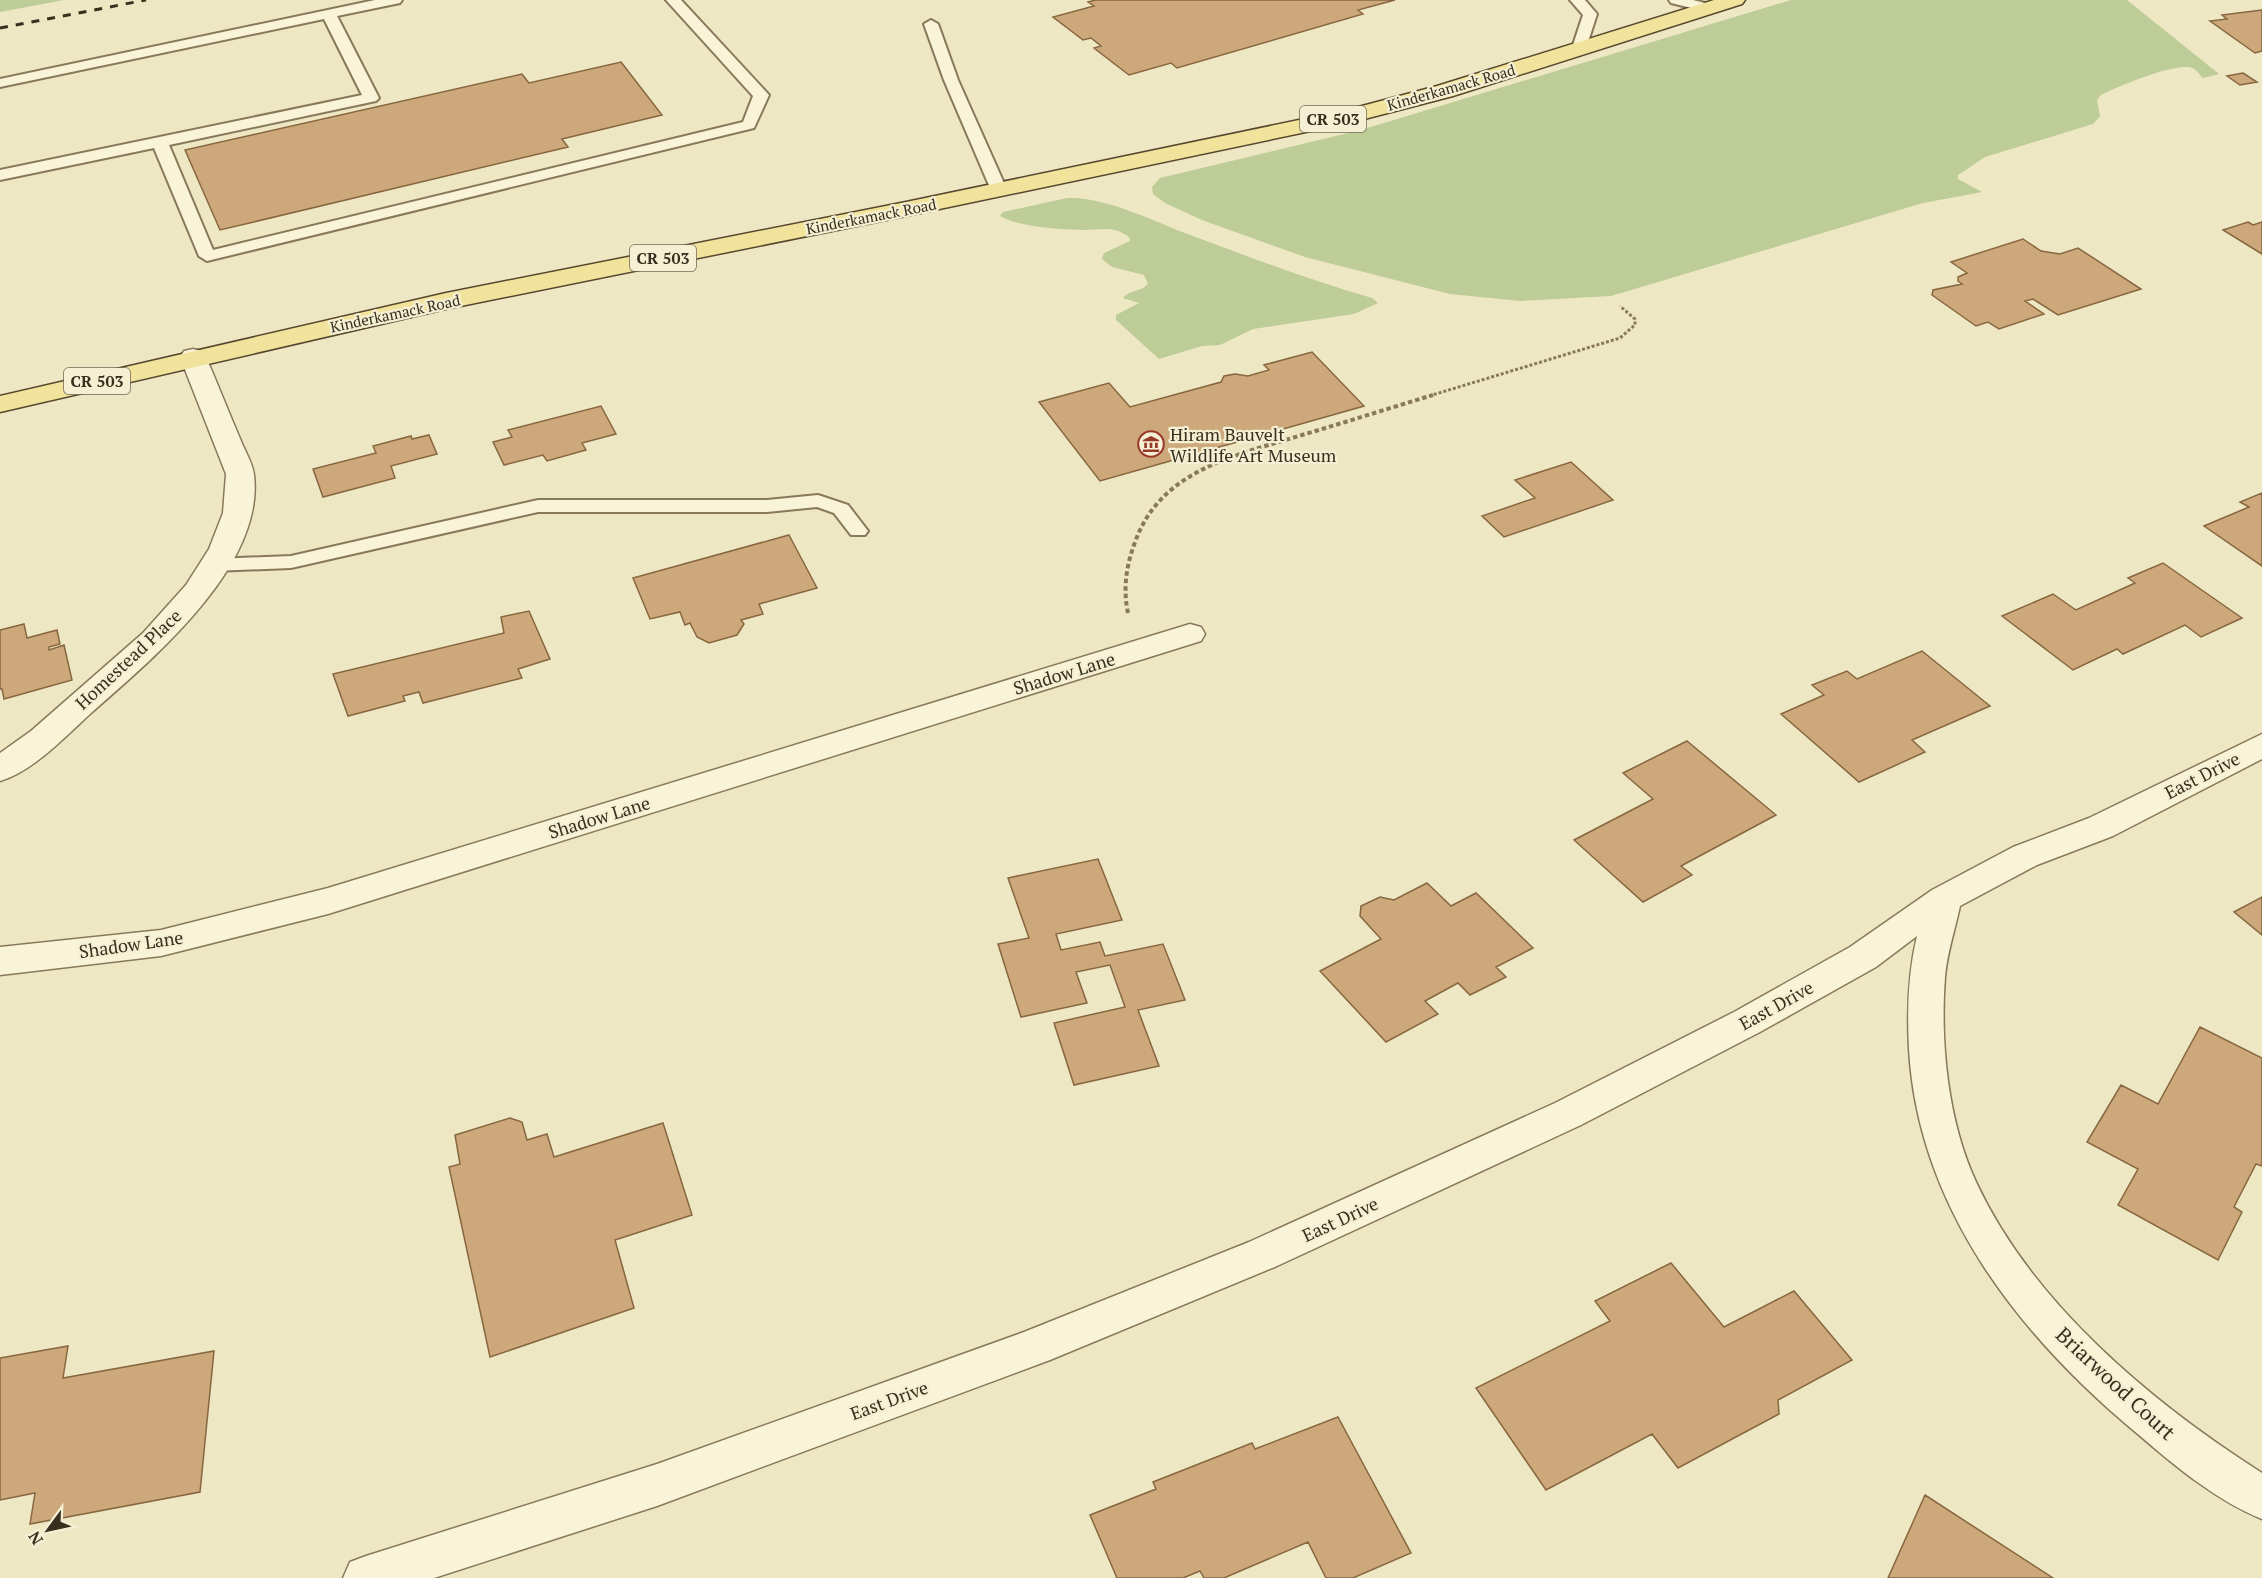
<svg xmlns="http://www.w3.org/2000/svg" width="2262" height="1578" font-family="'PT Serif',serif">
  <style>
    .green { fill: #becc97 }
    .building { fill: #cca87a; stroke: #876740; stroke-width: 1.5 }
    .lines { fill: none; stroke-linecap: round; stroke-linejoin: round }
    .service-casing { stroke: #88795a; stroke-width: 4 }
    .minor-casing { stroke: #88795a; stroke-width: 3 }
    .primary-casing { stroke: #56472e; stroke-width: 3 }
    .path-far1 { stroke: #88795a; stroke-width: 3; stroke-dasharray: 3 2; stroke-linecap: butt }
    .path { stroke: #88795a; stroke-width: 4; stroke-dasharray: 4.5 3; stroke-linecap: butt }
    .service { fill: #f9f3d7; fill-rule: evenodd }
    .minor { fill: #f9f3d7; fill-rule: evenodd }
    .primary { fill: #f1e39c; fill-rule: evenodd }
    .rail { stroke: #382f1e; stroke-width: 3; stroke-dasharray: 8 8; stroke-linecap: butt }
    .labels { text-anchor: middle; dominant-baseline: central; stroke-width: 4.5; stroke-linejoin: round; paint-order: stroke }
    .far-street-label { font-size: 15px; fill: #382f1e; stroke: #f5f0d3 }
    .shield { fill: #f5f0d3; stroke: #716954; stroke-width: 1.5 }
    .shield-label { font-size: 16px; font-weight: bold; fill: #382f1e }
    .poi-label { font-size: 18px; fill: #382f1e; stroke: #f5f0d3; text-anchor: start }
    .street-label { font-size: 18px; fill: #382f1e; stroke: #f5f0d3 }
    .near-street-label { font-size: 21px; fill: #382f1e; stroke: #f5f0d3 }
  </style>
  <rect width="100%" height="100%" fill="#eee7c4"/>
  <path class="green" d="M0,0h64l-64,12z
    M1791,0h336l92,74 -16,4c-4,-4 -6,-8 -11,-10 -16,-6 -75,19 -91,27l-4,5 3,16 -7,8 -108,33 -27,18v4l24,13 -59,11 -312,93 -90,5 -71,-7 -145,-37 -103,-37 -37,-17 -12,-9 -1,-7 8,-9 201,-48z
    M1067,198c36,-2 85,22 118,35 62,23 123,47 187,65l6,5 -24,11 -101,15 -33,16 -18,1 -43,13 -43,-39v-5l23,-12 -16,-5c6,-8 18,-6 25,-14l-4,-9 -32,-8 -10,-8 2,-6 26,-12 -1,-4c-17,-12 -27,-7 -45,-7 -24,0 -65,-3 -84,-14l3,-4z"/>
  <path class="building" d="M1095,0h300l-37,10 5,4 -186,54 -6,-5 -42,12 -35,-27 7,-2 -10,-8 -8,2 -30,-23 41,-11 -6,-4z
    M2262,10v41l-7,2 -45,-32 17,-2 -5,-4z
    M621,62l41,53 -100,24 6,8 -348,83 -35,-80 337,-76 7,9z
    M2243,73l14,9 -17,3 -13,-9z
    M2248,222l5,3 9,-3v32l-39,-24z
    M2023,239l18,12 19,3 18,-6 63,41 -83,26 -25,-16 -8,2 19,13 -45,15 -11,-7 -12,4 -44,-31 1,-5 29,-6 -4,-3v-4l9,-4 -16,-11z
    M1312,352l52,54 -264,75 -61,-79 70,-19 21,24 91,-25 3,-6 11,-2 13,2 21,-6 -5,-5z
    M601,406l15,28 -34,9 4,7 -39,11 -4,-6 -39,10 -11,-23 19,-5 -4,-7z
    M429,435l8,19 -46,12 4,12 -72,19 -10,-28 63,-16 -3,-7 38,-10 1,3z
    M1571,462l42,38 -109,37 -22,-21 53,-18 -20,-18z
    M2262,493v73l-58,-40 45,-19 -9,-5z
    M789,535l28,53 -58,16 4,10 -22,6 3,4 -7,11 -28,8 -12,-6 -7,-14 -5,2 -5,-13 -30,7 -17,-41z
    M2163,563l79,55 -41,19 -16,-12 -62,29 -6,-5 -44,21 -71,-54 51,-22 23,16 59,-27 -7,-5z
    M529,611l21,48 -32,10 4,9 -99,25 -4,-11 -16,4 2,5 -57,15 -15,-42 171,-41 -3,-16z
    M24,624l3,14 30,-8 3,14 -11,3v3l15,-5 8,35 -68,19 -2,-10h-2v-59z
    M1922,651l68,55 -78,34 13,12 -66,30 -78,-68 43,-19 -12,-10 35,-14 10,8z
    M1687,741l89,74 -95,51 11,9 -49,27 -69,-62 79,-41 -30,-26z
    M1098,859l24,61 -66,14 5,16 39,-8 5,14 58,-12 22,56 -47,10 21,56 -85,19 -20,-62 71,-16 -15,-42 -34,7 11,31 -66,14 -23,-73 31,-6 -21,-60z
    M1427,883l24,23 25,-13 57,55 -37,19 10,10 -36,18 -12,-12 -33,18 13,13 -52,28 -66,-71 61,-32 -21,-23 1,-10 19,-9 14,3z
    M2262,897v38l-28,-23z
    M2200,1027l62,31v108l-6,-2 -22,43 8,5 -24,48 -100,-55 20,-36 -51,-27 34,-57 37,19z
    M510,1118l12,4 5,18 20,-6 7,23 109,-34 29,92 -77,25 19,68 -144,49 -41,-190 11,-3 -5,-29z
    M1671,1263l53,64 70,-36 58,69 -74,40 1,14 -101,54 -26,-34 -106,56 -70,-102 134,-67 -15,-20z
    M68,1346l-5,32 151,-27 -14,141 -170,32 5,-31 -35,7v-142z
    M1338,1417l73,136 -58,25h-27l-18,-36 -84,36h-20l-4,-7 -17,7h-66l-27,-63 66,-26 -3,-7 99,-39 3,6z
    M1925,1495l128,83h-165z"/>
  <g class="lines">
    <g class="service-casing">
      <path id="service" d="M375,0h27l-2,3 -63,13 42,82 -3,3 -207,44 44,105 530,-128 10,-26 -87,-96h15l88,95 -15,33 -547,133 -8,-5 -45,-108 -154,32v-10l362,-75 -38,-76 -324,68v-8z
        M1570,0h15l12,14 -11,34 -7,4 -7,-4 11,-33z
        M1669,0h24l20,5 2,3 -7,4 -37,-9z
        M931,20l7,4 20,56 49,110 -2,3 -6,2 -8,-5 -47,-110 -20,-56z
        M818,495l30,10 20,26 -3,4h-14l-17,-22 -17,-6 -50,5h-229l-247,56 -77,3 -7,-2 -3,-4 3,-4 7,-2 77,-3 247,-56h229z"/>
    </g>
    <g class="minor-casing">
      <path id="minor" d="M193,349l9,2 4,6c12,28 23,56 35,84 4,10 12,23 13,34 11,92 -103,185 -164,239 -24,22 -58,58 -90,67v-28l31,-22 112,-98 43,-48 23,-36 14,-36 3,-39 -46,-117 4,-6z
        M1190,624l11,3 4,7 -4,7 -873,273 -167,42 -161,19v-28l161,-17 167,-42z
        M2262,734v25l-149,77 -76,29 -77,41c-5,24 -13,47 -15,71 -5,67 3,144 31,205 56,121 176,221 286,291v46c-45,-18 -87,-53 -123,-84 -119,-98 -221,-227 -230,-386 -2,-38 -1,-75 8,-113l-41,31 -116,65 -179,93 -304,141 -227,94 -393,146 -223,72h-91l7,-16 16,-6 291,-92 367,-132 225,-90 306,-139 179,-91 116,-65 82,-57 81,-43 76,-29z"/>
    </g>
    <g class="primary-casing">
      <path id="primary" d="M1714,0h31l-3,4 -289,92 -104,27 -443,93 -460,93 -446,103v-16l446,-103 460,-91 441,-92 90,-24z"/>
    </g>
    <path class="path-far1" d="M1429,396l191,-58 15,-13v-6l-15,-13"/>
    <path class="path" d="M1128,613c-5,-23 -2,-46 6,-68 25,-75 100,-89 168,-110 44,-13 88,-27 131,-40"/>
    <use href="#service" class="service"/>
    <use href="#minor" class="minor"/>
    <use href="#primary" class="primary"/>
    <path class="rail" d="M0,28l146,-28"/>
  </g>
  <defs>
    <g id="museum-ring" transform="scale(1.35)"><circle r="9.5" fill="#f5f0d3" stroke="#97392a" stroke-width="1.5"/><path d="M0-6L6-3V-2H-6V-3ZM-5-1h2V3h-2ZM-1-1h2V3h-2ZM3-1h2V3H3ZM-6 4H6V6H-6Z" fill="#97392a"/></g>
  </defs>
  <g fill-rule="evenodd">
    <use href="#museum-ring" x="1151" y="444"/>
  </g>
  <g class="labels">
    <g class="far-street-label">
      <text transform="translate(1451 87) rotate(-16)">Kinderkamack Road</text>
      <text transform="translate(871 216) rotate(-11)">Kinderkamack Road</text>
      <text transform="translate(395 313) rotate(-12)">Kinderkamack Road</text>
    </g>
    <g class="shield">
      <rect x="1300" y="106" width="66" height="26" rx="4.5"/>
      <rect x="630" y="245" width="66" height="26" rx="4.5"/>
      <rect x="64" y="368" width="66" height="26" rx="4.5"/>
    </g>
    <g class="shield-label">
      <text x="1333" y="119">CR 503</text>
      <text x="663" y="258">CR 503</text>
      <text x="97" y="381">CR 503</text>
    </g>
    <g class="poi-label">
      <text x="1170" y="434">Hiram Bauvelt<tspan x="1170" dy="21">Wildlife Art Museum</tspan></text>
    </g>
    <g class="street-label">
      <text transform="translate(128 659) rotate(-43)">Homestead Place</text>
      <text transform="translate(1064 673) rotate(-17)">Shadow Lane</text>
      <text transform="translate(2202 775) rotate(-27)">East Drive</text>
      <text transform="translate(599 817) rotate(-17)">Shadow Lane</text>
      <text transform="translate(131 944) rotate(-8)">Shadow Lane</text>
      <text transform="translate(1776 1005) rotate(-29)">East Drive</text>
      <text transform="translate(1340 1219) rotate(-25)">East Drive</text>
      <text transform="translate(889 1400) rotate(-20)">East Drive</text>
    </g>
    <g class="near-street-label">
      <text transform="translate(2116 1383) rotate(43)">Briarwood Court</text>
    </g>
  </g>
  <g transform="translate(48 1530) rotate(237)" stroke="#f5f0d3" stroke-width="4.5" paint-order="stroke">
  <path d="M0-4.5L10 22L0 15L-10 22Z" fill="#382f1e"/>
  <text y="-9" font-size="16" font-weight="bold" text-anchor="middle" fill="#382f1e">N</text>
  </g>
</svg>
